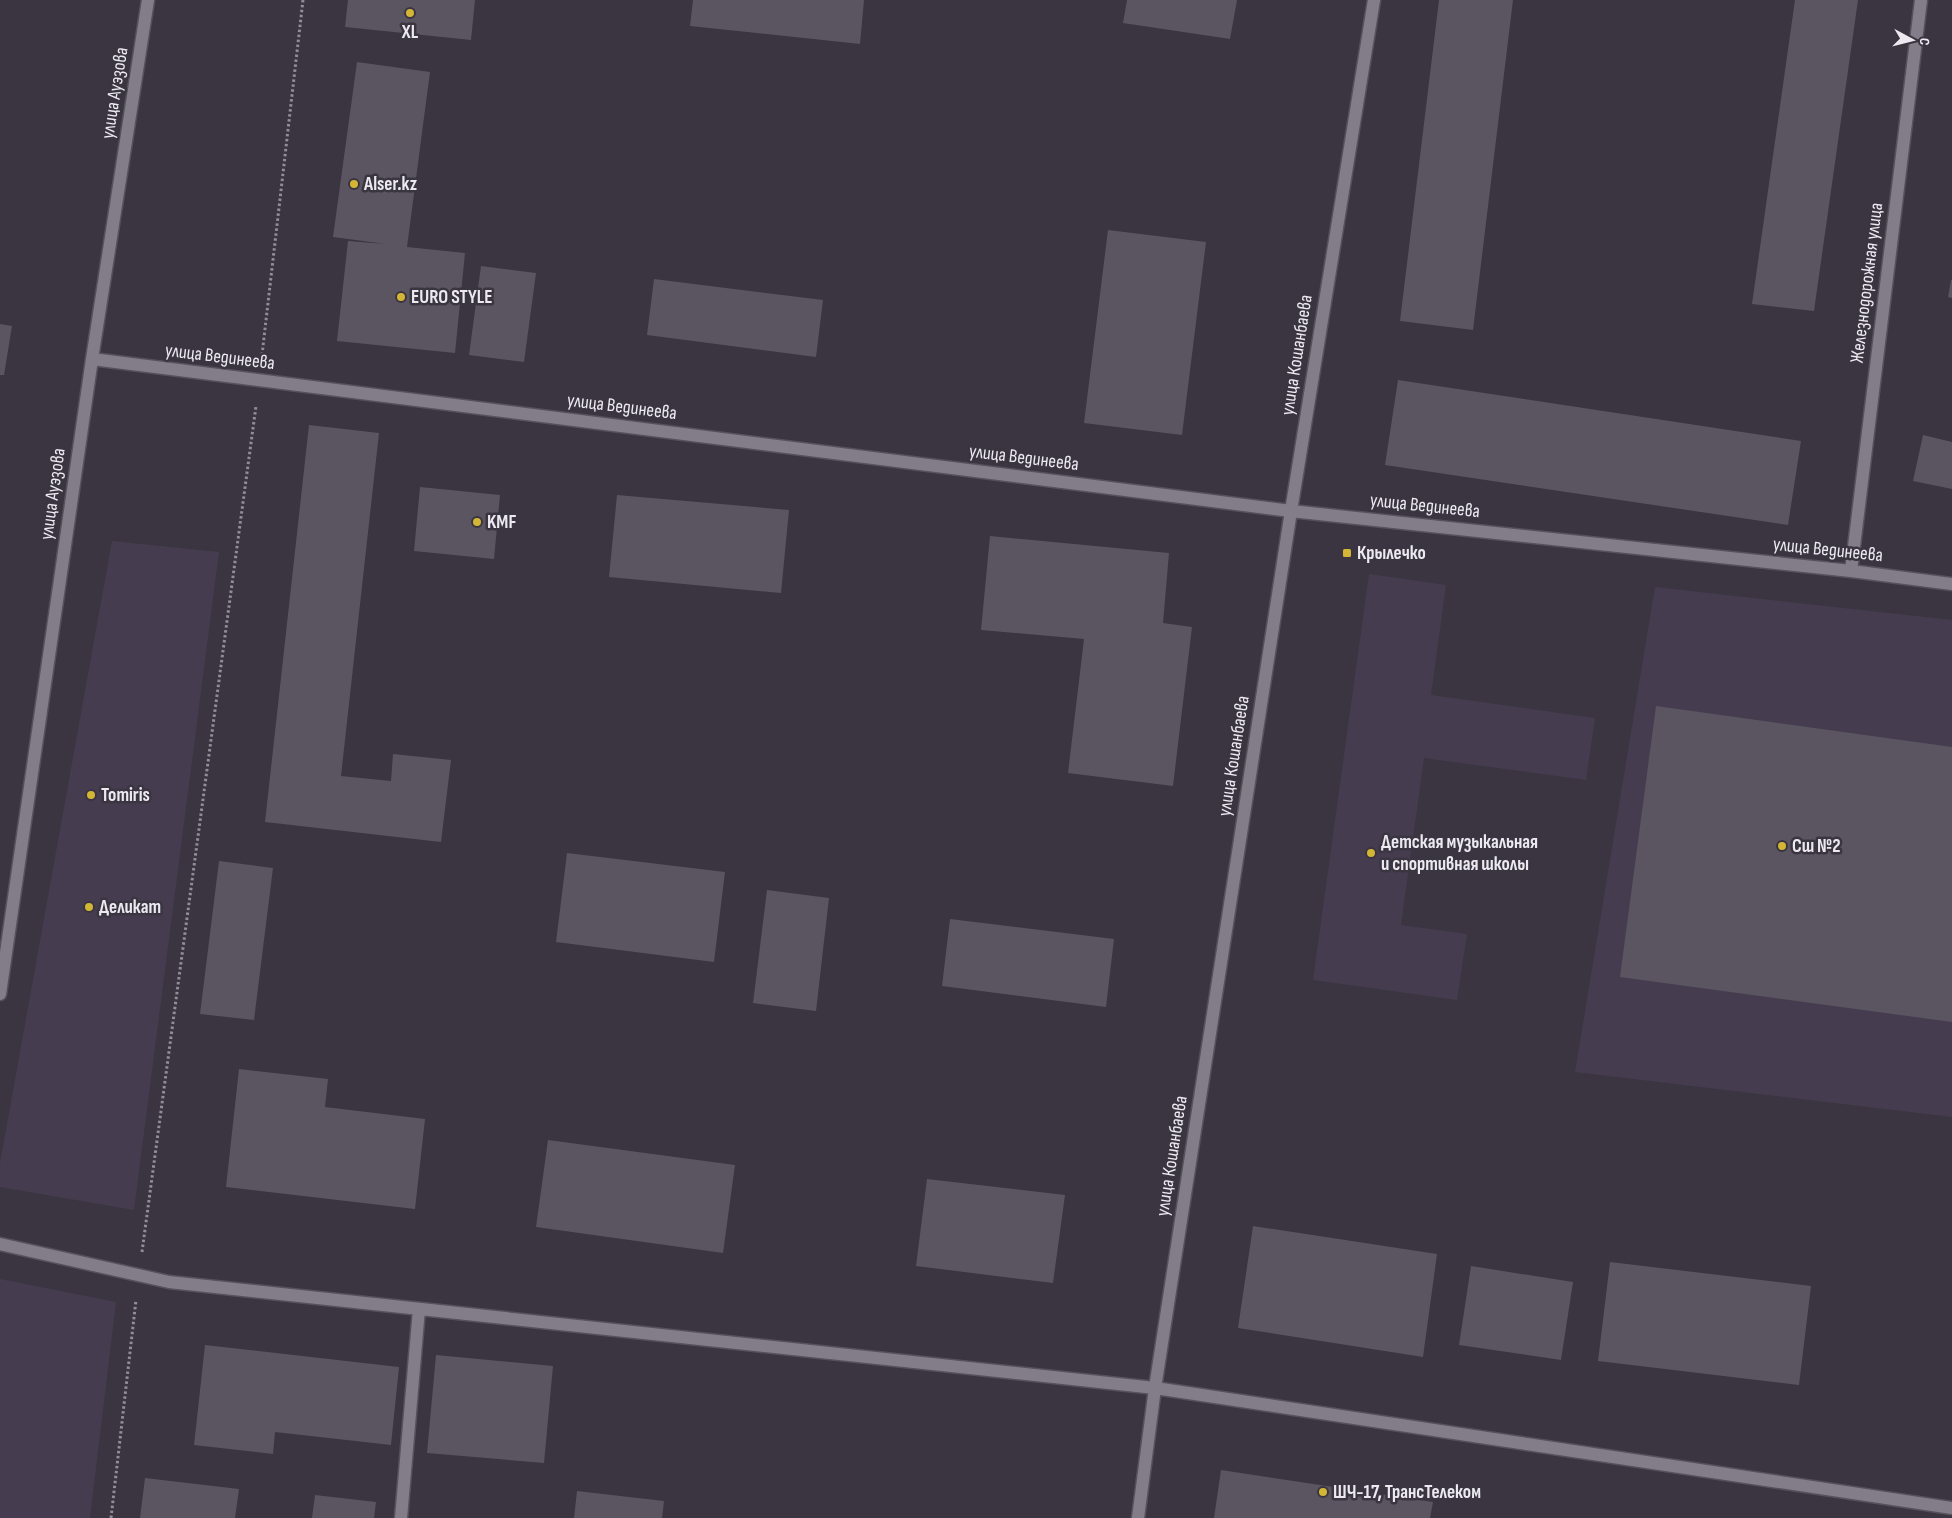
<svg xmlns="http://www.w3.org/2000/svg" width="1952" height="1518" font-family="'Sofia Sans Condensed',sans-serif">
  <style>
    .built { fill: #453d4f }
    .building { fill: #5a5561 }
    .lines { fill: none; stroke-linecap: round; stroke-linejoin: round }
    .minor-casing { stroke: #56525c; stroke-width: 15 }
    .path { stroke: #928e98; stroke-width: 3; stroke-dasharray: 2.5 2.5; stroke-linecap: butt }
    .minor { stroke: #837d8a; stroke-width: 12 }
    .poi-dot { fill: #d3b635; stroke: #3a3541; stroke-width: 2 }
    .labels { text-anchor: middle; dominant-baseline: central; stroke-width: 5; stroke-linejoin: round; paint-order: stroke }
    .poi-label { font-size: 19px; font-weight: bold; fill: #ece9f1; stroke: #3a3541; text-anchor: start }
    .street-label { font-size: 19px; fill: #ece9f1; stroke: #3a3541 }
  </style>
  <rect width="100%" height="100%" fill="#3a3541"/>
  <path class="built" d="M112,541l107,11 -85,658 -134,-23v-24z
    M1369,574l77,11 -15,110 164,23 -9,62 -162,-22 -23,167 66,9 -10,66 -144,-20z
    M1655,587l297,33v497l-377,-45z
    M0,1279l116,23 -26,216h-90z"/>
  <path class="building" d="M348,0h127l-4,40 -126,-13z
    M693,0h171l-4,44 -170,-18z
    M1127,0h110l-7,39 -107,-16z
    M1439,0h74l-40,330 -73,-9z
    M1795,0h63l-44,311 -62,-7z
    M357,62l73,10 -23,175 58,6 -10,100 -118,-12 11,-100 38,3 -53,-7z
    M1108,230l98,12 -24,193 -98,-12z
    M481,266l55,7 -12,89 -55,-7z
    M654,279l169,21 -7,57 -169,-22z
    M1951,280h1v18l-4,-1z
    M0,324l12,2 -8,49h-4z
    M1398,380l403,61 -13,84 -403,-60z
    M309,425l70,8 -38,343 50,5 2,-27 58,6 -10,82 -176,-20z
    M1923,435l29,7v47l-39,-8z
    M420,487l80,8 -6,64 -80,-8z
    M617,495l172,15 -8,83 -172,-16z
    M990,536l179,17 -6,70 29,4 -19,159 -105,-13 16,-134 -103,-9z
    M1656,706l296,41v275l-332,-45z
    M567,853l158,19 -11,90 -158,-20z
    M219,861l54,7 -19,152 -54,-6z
    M767,890l62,8 -13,113 -63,-8z
    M950,919l164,20 -8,68 -164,-21z
    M239,1069l89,10 -3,28 100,12 -10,90 -189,-22z
    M548,1140l187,25 -12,88 -187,-26z
    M927,1179l138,16 -12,88 -137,-17z
    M1253,1226l184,28 -14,103 -185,-29z
    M1610,1262l201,24 -12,99 -201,-24z
    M1471,1266l102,16 -12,78 -102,-15z
    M205,1345l194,22 -8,78 -116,-13 -2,22 -79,-9z
    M436,1355l117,11 -9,97 -117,-10z
    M1221,1470l212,32 -3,16h-216z
    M145,1478l94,11 -4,29h-95z
    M577,1491l87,10 -2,17h-88z
    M315,1495l61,7 -2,16h-62z"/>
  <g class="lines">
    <g class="minor-casing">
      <path id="minor" d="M92,359l1199,152 560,60 101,13
        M1851,571l70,-571
        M0,994l92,-635 56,-359
        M0,1244l169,38 986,106 797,120
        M401,1518l18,-209
        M1138,1518l17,-130 136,-877 83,-511"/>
    </g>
    <path class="path" d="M262,355l41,-355
      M142,1252l114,-846
      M111,1518l25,-218"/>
    <use href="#minor" class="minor"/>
  </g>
  <g class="poi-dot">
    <circle cx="410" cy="13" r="5"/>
    <circle cx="354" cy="184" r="5"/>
    <circle cx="401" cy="297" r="5"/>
    <circle cx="477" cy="522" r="5"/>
    <rect x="1342" y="548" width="10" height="10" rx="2.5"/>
    <circle cx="91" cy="795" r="5"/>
    <circle cx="1782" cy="846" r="5"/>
    <circle cx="1371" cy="853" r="5"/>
    <circle cx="89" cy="907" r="5"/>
    <circle cx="1323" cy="1492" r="5"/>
  </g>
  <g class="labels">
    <g class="poi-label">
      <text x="410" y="32" text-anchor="middle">XL</text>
      <text x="364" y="184">Alser.kz</text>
      <text x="411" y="297">EURO STYLE</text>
      <text x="487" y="522">KMF</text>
      <text x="1357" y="553">Крылечко</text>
      <text x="101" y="795">Tomiris</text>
      <text x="1381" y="842">Детская музыкальная<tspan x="1381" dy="22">и спортивная школы</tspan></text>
      <text x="1792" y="846">Сш №2</text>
      <text x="99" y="907">Деликат</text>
      <text x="1333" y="1492">ШЧ-17, ТрансТелеком</text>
    </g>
    <g class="street-label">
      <text transform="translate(115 93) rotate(-81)">улица Ауэзова</text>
      <text transform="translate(1867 283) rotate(-83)">Железнодорожная улица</text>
      <text transform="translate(1297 355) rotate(-81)">улица Кошанбаева</text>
      <text transform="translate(220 357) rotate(7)">улица Вединеева</text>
      <text transform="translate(622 407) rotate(7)">улица Вединеева</text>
      <text transform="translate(1024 458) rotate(7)">улица Вединеева</text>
      <text transform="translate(53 494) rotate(-82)">улица Ауэзова</text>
      <text transform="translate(1425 506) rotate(6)">улица Вединеева</text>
      <text transform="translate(1828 550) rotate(6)">улица Вединеева</text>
      <text transform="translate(1234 756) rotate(-81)">улица Кошанбаева</text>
      <text transform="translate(1172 1156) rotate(-81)">улица Кошанбаева</text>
    </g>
  </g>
  <g transform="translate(1912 40) rotate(97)" stroke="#3a3541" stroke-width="4" paint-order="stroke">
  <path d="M0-4L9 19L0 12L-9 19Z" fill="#ece9f1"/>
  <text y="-8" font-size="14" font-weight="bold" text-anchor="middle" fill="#ece9f1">С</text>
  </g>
</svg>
